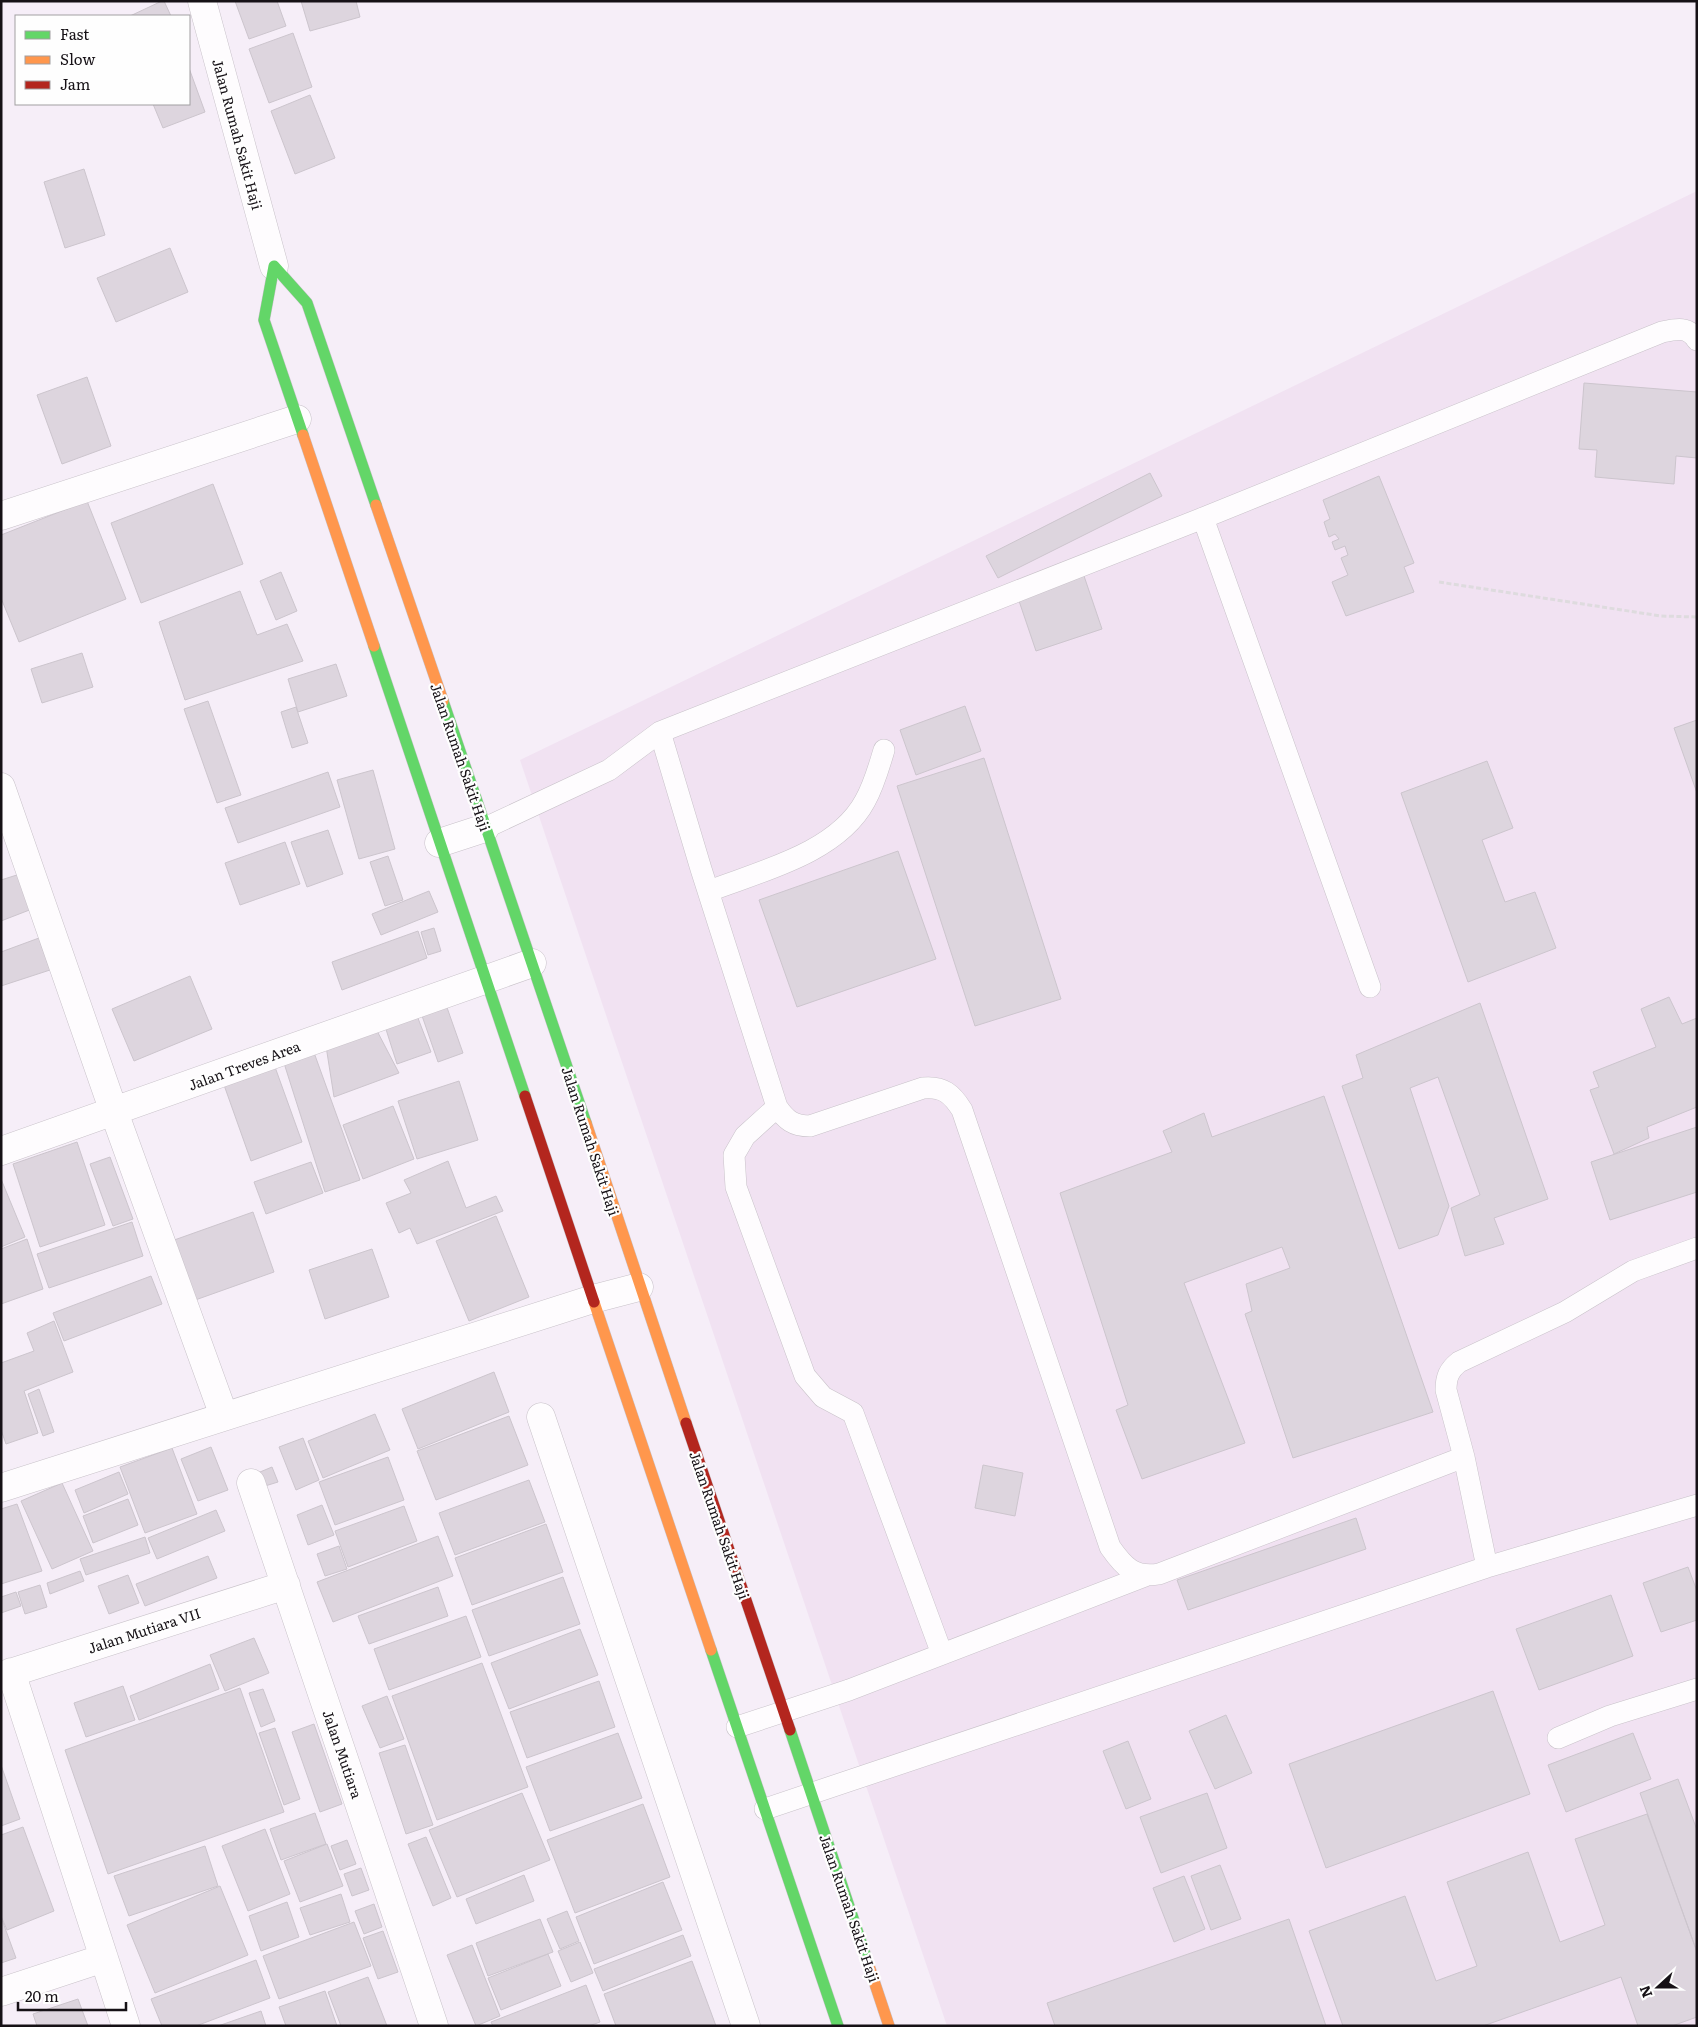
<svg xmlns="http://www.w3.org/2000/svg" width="1698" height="2027" font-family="Literata,serif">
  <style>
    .built { fill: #f1e2f2 }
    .building { fill: #ddd5de; stroke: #ccc5cd }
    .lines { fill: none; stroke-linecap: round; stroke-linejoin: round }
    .lane-casing { stroke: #c8c2c9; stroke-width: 22 }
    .street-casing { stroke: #c8c2c9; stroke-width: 29 }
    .fast-casing { stroke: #c8c2c9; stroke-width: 12 }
    .slow-casing { stroke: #c8c2c9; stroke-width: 12 }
    .jam-casing { stroke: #c8c2c9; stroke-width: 12 }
    .path { stroke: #dedbde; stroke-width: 3; stroke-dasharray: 5 2.5; stroke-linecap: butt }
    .lane { stroke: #fefcfe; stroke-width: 21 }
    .street { stroke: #fefcfe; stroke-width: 28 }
    .fast { stroke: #63d668; stroke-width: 11 }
    .slow { stroke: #ff974d; stroke-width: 11 }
    .jam { stroke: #b3261e; stroke-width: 11 }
    .labels { text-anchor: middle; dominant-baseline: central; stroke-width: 4.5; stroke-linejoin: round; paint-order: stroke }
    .street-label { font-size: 14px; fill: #161116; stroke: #fefefe }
  </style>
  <rect width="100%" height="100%" fill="#f6eef8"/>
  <path class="built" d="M1697,191v1835h-750l-427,-1266z"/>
  <path class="building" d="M164,1l7,15h-41l32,-15z
    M235,1h42l9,25 -37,13z
    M301,1h55l4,16 -50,14z
    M293,33l19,54 -43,16 -20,-54z
    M189,68l16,44 -42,16 -10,-24h36z
    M310,95l25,63 -40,16 -24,-63z
    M84,169l21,66 -40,13 -21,-66z
    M170,248l18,44 -72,30 -19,-44z
    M87,377l24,69 -49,18 -25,-69z
    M1584,383l113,9v66l-21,-2 -2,28 -79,-7 2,-27 -18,-1z
    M1150,473l12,23 -164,82 -12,-22z
    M1379,476l35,87 -10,4 10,25 -68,24 -14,-34 16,-7 -7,-17 7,-3 -3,-9 -10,4 -3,-8 7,-3 -4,-5 -6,3 -5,-15 6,-3 -7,-19z
    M213,484l30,80 -102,39 -30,-80z
    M87,501l39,98 -107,43 -18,-44v-63z
    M281,572l16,39 -21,9 -16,-39z
    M1083,573l19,56 -66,22 -19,-56z
    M240,591l17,44 30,-11 16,37 -118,39 -26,-78z
    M82,653l11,34 -51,16 -11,-34z
    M336,664l11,32 -49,16 -10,-33z
    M208,701l33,94 -24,8 -33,-94z
    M965,706l16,45 -65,24 -16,-45z
    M296,707l12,36 -16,5 -11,-36z
    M1697,720v73l-23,-65z
    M984,758l77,241 -86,27 -78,-240z
    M1487,761l26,67 -31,12 23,62 30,-10 21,56 -88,34 -67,-189z
    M373,770l22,79 -36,10 -22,-79z
    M328,772l12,35 -102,36 -13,-35z
    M328,830l15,44 -36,13 -16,-45z
    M285,842l15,42 -60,21 -15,-42z
    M898,851l38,108 -139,48 -38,-107z
    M388,856l15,44 -18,6 -15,-44z
    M20,874l12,35 -31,12v-41z
    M429,891l9,21 -57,23 -9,-21z
    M434,928l7,23 -13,4 -7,-23z
    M418,931l9,27 -85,32 -10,-28z
    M39,938l11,32 -49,16v-34z
    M190,976l22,53 -78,32 -22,-52z
    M1669,997l13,27 15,-6v89l-50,20 2,11 -35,16 -24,-64 9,-3 -6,-15 63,-25 -15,-38z
    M444,999l19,54 -25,9 -19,-55z
    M1480,1003l68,196 -54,19 10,26 -39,12 -14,-48 29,-13 -42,-118 -28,11 39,118 -11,29 -39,14 -57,-163 21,-8 -7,-23z
    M416,1013l15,39 -34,12 -13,-41z
    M375,1027l24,46 -65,24 -8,-51z
    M312,1047l48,133 -35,12 -42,-132z
    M275,1067l27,75 -51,19 -27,-76z
    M459,1081l19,59 -61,19 -19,-58z
    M1324,1096l109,316 -140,46 -48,-144 7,-3 -6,-27 44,-16 -8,-21 -98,36 61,160 -103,36 -26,-69 12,-5 -68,-212 112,-41 -9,-21 41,-18 8,24z
    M393,1106l21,53 -51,20 -20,-54z
    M1697,1127v65l-87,28 -19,-58z
    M77,1142l28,83 -65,22 -27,-83z
    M110,1157l23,62 -20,7 -23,-62z
    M448,1161l18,47 30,-12 7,15 -86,33 -7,-16 -11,5 -13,-30 25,-10 -7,-13z
    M311,1162l12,31 -57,21 -12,-32z
    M1,1179l24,58 -24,10z
    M253,1212l21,60 -90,32 -21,-60z
    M496,1216l33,81 -60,24 -33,-80z
    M132,1222l11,34 -94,32 -12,-34z
    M27,1239l16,50 -42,15v-55z
    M372,1249l17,48 -64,22 -16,-49z
    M151,1276l11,28 -98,37 -11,-28z
    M54,1321l19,51 -49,19 14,42 -32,11 -5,-14v-67l33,-12 -7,-18z
    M494,1372l15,40 -91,37 -16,-40z
    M39,1389l15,43 -11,4 -15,-42z
    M375,1414l15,36 -67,28 -15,-37z
    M509,1416l19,49 -92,35 -19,-49z
    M303,1438l16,42 -23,10 -17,-43z
    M211,1447l17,43 -30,11 -17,-42z
    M172,1448l25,66 -52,19 -25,-66z
    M388,1457l16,43 -69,25 -16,-43z
    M983,1465l40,8 -8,43 -40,-8z
    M272,1467l6,15 -13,4 -5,-14z
    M119,1472l9,22 -44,19 -9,-23z
    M529,1480l16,42 -90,33 -16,-42z
    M62,1483l31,68 -41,18 -31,-68z
    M128,1499l10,26 -45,18 -10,-27z
    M17,1504l25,67 -41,13v-75z
    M322,1505l12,30 -26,10 -11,-30z
    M404,1506l13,35 -69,26 -13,-36z
    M216,1510l9,21 -68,28 -9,-21z
    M1356,1518l10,31 -178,61 -11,-30z
    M546,1524l17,48 -91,33 -17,-47z
    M438,1536l15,40 -120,46 -16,-40z
    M145,1537l5,16 -64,22 -6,-16z
    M339,1546l8,23 -22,7 -8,-22z
    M208,1556l9,22 -72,28 -9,-22z
    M1688,1567l9,24v29l-36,12 -18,-49z
    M80,1571l4,10 -34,13 -3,-11z
    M128,1575l11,28 -30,11 -11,-28z
    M563,1577l17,47 -91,32 -17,-46z
    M40,1585l7,22 -22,7 -7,-22z
    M438,1587l10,29 -79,28 -11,-28z
    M16,1592l5,14 -20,7v-16z
    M1611,1595l22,61 -94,34 -23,-61z
    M466,1616l15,41 -92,33 -15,-41z
    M580,1629l18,46 -89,34 -18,-46z
    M254,1638l15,35 -44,18 -15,-36z
    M482,1663l46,124 -91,33 -45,-124z
    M210,1664l9,25 -80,31 -9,-24z
    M599,1681l16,46 -88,31 -17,-46z
    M123,1686l12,34 -49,17 -12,-34z
    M240,1688l44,124 -176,62 -43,-124z
    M263,1689l12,32 -14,6 -12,-34z
    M1493,1691l37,103 -204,74 -37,-104z
    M387,1696l17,43 -24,9 -18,-42z
    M1226,1715l26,58 -37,16 -26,-58z
    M314,1724l28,80 -22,8 -28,-80z
    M275,1728l25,71 -16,6 -25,-72z
    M618,1733l24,65 -92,33 -24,-64z
    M1633,1733l18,46 -85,33 -18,-47z
    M1128,1741l23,58 -25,10 -23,-58z
    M405,1745l28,80 -27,9 -27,-81z
    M1,1765l19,54 -19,7z
    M1678,1779l19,51v122l-57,-159z
    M522,1793l28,67 -93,37 -28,-67z
    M1207,1793l20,55 -66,25 -21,-56z
    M643,1804l27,73 -95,36 -28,-73z
    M315,1813l11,31 -45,16 -11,-31z
    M1647,1814l50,138v65l-25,9h-34l-17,-49 -138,49h-140l-34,-95 96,-35 31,85 41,-15 -30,-84 81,-30 32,90 45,-17 -30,-86z
    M23,1827l31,84 -47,19 -6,-14v-81z
    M265,1829l25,65 -42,17 -26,-65z
    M426,1837l25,61 -18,8 -25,-62z
    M347,1840l9,24 -16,6 -9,-24z
    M327,1844l16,42 -43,16 -16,-41z
    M205,1846l13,40 -89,30 -15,-40z
    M1220,1865l21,54 -30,11 -20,-54z
    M361,1868l8,22 -17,6 -8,-22z
    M524,1875l10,26 -58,23 -10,-25z
    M1184,1876l21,53 -31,13 -21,-54z
    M663,1882l19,48 -88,34 -18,-47z
    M220,1886l28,69 -93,38 -28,-68z
    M341,1894l9,28 -40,13 -10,-27z
    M287,1902l12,35 -38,14 -12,-35z
    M374,1904l8,23 -18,7 -9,-23z
    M567,1911l12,30 -19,8 -13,-30z
    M1,1917l15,41 -15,5z
    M540,1919l13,33 -65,24 -12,-33z
    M1289,1919l37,107h-271l-8,-23z
    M354,1922l17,44 -92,33 -16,-43z
    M383,1931l15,41 -20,7 -15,-41z
    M683,1935l8,21 -88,35 -9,-22z
    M580,1942l13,31 -22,9 -13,-31z
    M472,1945l28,71 -24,10 -29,-71z
    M548,1954l13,32 -60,24 -13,-32z
    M256,1960l14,38 -74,28h-34l-11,-27z
    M692,1961l24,65h-100l-12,-32z
    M368,1977l19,49h-46l-13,-34z
    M586,1985l14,37 -11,4h-96l-2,-4z
    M325,1991l12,35h-51l-7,-19z
    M78,1999l10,27h-51l-4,-12z
    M261,2011l5,15h-48z"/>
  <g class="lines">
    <g class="lane-casing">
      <path id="lane" d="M1203,518l167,469
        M660,732l41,137 76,238c9,13 16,19 33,19l113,-38c20,-2 29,6 39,22l148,437c14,20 24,31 49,27l305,-117
        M485,828l124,-58 51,-38 543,-214 459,-186c14,-3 26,-6 35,8
        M709,891c52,-20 128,-38 156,-90 9,-16 14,-34 19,-51
        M777,1107l-32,29 -11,19 2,32 69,189 18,21 30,16 89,241
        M1487,1567l-23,-110 -18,-67c0,-13 3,-20 13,-28l106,-50 68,-41 64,-23
        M737,1727l112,-37 296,-114
        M1558,1738l52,-22 87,-27
        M765,1809l722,-242 210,-62"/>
    </g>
    <g class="street-casing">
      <path id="street" d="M202,1l72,265
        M1,516l296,-97
        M1,787l113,325 110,304
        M439,843l46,-15
        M1,1151l531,-188
        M541,1417l205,609
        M251,1483l183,543
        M1,1488l592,-189 46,-12
        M11,1672l115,354
        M1,1676l285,-91
        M1,1992l103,-34"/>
    </g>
    <g class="fast-casing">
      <path id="fast" d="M303,435l-39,-115 10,-54 33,37 69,202
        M374,646l151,450
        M443,701l143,422
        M711,1650l127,376
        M790,1730l78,233"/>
    </g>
    <g class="slow-casing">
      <path id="slow" d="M303,435l71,211
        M376,505l67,196
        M586,1123l100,300
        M594,1302l117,348
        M868,1963l21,63"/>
    </g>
    <g class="jam-casing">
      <path id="jam" d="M525,1096l69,206
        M686,1423l104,307"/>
    </g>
    <path class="path" d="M1439,582l222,34 36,1"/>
    <use href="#lane" class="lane"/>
    <use href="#street" class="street"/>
    <use href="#fast" class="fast"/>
    <use href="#slow" class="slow"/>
    <use href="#jam" class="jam"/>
  </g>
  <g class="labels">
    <g class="street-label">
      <text transform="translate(238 134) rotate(75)">Jalan Rumah Sakit Haji</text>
      <text transform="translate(461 757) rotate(71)">Jalan Rumah Sakit Haji</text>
      <text transform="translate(244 1065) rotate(-20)">Jalan Treves Area</text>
      <text transform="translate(591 1141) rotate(72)">Jalan Rumah Sakit Haji</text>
      <text transform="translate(720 1525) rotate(71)">Jalan Rumah Sakit Haji</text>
      <text transform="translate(144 1630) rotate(-18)">Jalan Mutiara VII</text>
      <text transform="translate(343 1754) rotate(71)">Jalan Mutiara</text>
      <text transform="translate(850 1908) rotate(71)">Jalan Rumah Sakit Haji</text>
    </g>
  </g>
  <rect width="1698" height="2027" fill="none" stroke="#161116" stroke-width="5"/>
  <rect x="15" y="15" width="175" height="90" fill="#fefefe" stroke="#a19fa1"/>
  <rect x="25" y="31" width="25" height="8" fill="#63d668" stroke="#a19fa1"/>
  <text x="60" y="40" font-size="15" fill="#161116">Fast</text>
  <rect x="25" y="56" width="25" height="8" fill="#ff974d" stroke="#a19fa1"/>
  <text x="60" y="65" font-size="15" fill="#161116">Slow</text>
  <rect x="25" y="81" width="25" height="8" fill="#b3261e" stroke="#a19fa1"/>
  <text x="60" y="90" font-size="15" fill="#161116">Jam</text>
  <g transform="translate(1658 1987) rotate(249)" stroke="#fefefe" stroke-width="4" paint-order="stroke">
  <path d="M0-4L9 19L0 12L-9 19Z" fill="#161116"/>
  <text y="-8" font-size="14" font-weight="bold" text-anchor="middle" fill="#161116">N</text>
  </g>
  <path d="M18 2002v8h108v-8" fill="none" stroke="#161116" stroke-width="2.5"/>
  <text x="25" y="2002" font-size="15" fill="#161116" stroke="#fefefe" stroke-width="4" paint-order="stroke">20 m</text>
</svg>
